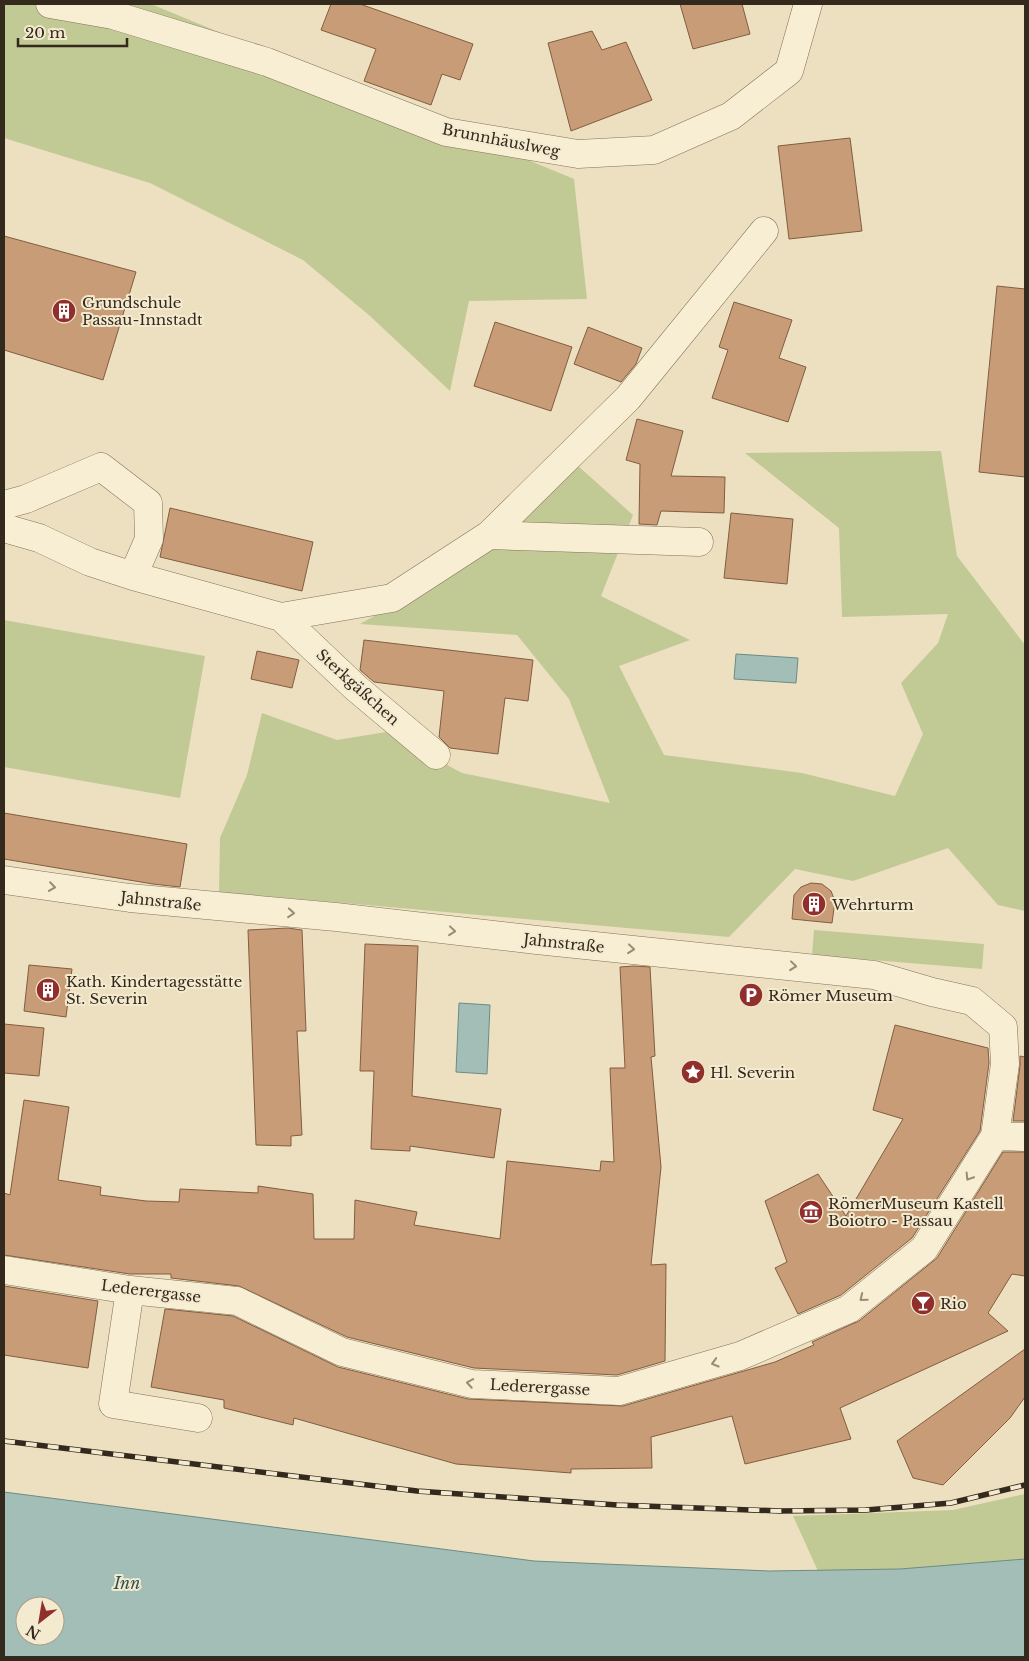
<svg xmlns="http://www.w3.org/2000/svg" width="1029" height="1661" font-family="'Libre Baskerville',serif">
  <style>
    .green { fill: #c1c995 }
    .water { fill: #a3beb7; stroke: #6b8b84; fill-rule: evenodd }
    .building { fill: #c89c77; stroke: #825d40 }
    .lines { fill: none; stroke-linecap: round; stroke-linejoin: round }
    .minor-casing { stroke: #847159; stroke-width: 29 }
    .minor { stroke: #f7eed3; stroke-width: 28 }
    .rail-casing { stroke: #34291d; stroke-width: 5.5 }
    .rail { stroke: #f3eacf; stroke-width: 4; stroke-dasharray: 11; stroke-linecap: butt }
    .oneway { stroke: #968c78 }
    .labels { text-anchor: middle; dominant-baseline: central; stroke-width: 4; stroke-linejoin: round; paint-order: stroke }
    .street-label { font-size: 15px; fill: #34291d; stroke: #f3eacf }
    .poi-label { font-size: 15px; fill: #34291d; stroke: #f3eacf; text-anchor: start }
    .water-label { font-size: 16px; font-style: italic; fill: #2c5352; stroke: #f3eacf }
  </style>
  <rect width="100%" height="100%" fill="#ece0c0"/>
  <path class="green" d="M4,4h147l423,175 13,120 -118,2 -19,90 -80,-75 -67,-56 -153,-77 -146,-45z
    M941,451l16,105 68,89v266l-27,-6 -50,-57 -95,33 -58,-12 -66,68 -510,-45 1,-54 27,-63 15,-62 75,27 49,-8 76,41 148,30 -41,-104 -52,-64 -157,-11 118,-67 99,-92 56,50 -32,81 89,44 -71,26 45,89 138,18 93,23 28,-62 -22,-51 37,-40 10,-29 -106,3 -3,-89 -94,-75z
    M4,620l201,36 -25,142 -176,-31z
    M814,930l170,14 -2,25 -170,-14z
    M1025,1494v65l-125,10 -82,2 -25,-55 160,-6z"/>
  <path class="water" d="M736,654l62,4 -2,25 -62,-4z
    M459,1003l31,2 -3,69 -31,-2z
    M4,1492l530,69 235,10 131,-2 125,-10v98h-1021zM25,1606h30v30h-30z"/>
  <path class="building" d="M331,4h29l113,40 -13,36 -18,-6 -11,31 -67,-24 12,-32 -55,-19z
    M680,4h62l8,30 -57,15z
    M592,31l10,19 24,-8 26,58 -81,31 -23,-88z
    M850,138l12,93 -73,8 -11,-93z
    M4,236l132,36 -33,108 -99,-30z
    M997,286l28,3v188l-46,-5z
    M734,302l58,18 -13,38 27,9 -18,55 -76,-24 16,-48 -9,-3z
    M495,322l77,25 -21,64 -77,-25z
    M588,327l54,21 -6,16 -15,18 -47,-18z
    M637,419l46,12 -12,45 54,1 -1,36 -63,-2 -4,14 -18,-1 1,-60 -14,-4z
    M170,508l143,34 -11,49 -142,-34z
    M731,513l62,6 -6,65 -63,-6z
    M364,640l169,20 -5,41 -23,-3 -7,56 -48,-6 -11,-11 5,-46 -70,-9 -14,-12z
    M257,651l42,9 -7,28 -41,-9z
    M4,813l183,31 -7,43 -27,-3 -149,-25z
    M811,883l11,1 9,7 4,10 -3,22 -40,-4 2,-24 7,-8z
    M288,928l14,2 4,101h-9l5,104 -11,1v10l-35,-1 -8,-215z
    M365,944l53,2 -6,150 89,13 -7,49 -84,-12v5l-39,-2 3,-78h-14z
    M29,965l43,4 -6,48 -42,-6z
    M634,966l16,1 5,89 -4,1 10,110 -10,98 15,-1 -1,97 -48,14 -143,-7 -127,-31 -108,-51 -68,-8v-4h-41l-126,-19v-62l6,2 14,-95 45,7 -11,73 43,7 -1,8 46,6 33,1 1,-13 78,4v-7l55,8 1,45h40l1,-39 62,12 -3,13 86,14 7,-78 93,10 1,-10 13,1 -4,-94h15l-5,-101z
    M4,1024l40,4 -5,48 -35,-3z
    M895,1025l93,23 1,15 -9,68 -68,107 -71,57 -43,19 -23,-46 12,-6 -22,-61 53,-27 28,42 57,-97 -30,-9z
    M1020,1056l5,1v64h-12l7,-55z
    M1003,1152h22v124l-13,-2 -24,39 20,18 -168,77 11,31 -106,25 -13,-48 -81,21 1,31 -81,1v4l-115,-9 -162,-46 -1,7 -69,-17v-8l-73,-13 14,-78 68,7 105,51 130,32 155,7 152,-44 39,-17 -2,-3 47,-21 78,-63z
    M4,1286l94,15 -10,67 -84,-13z
    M1025,1349v48l-15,21 -67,67 -30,-7 -16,-37z"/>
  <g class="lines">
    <g class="minor-casing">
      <path id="minor" d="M50,4l63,11 154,47 179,70 132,22 76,-4 77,-34 58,-45 19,-67
        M4,505l22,-6 75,-32 47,36 1,36 -16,37 -43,-14 -51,-24 -35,-10
        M489,535l210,7
        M133,576l148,41 111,-19 97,-63 139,-137 136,-167
        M281,617l75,71 80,67
        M4,880l126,18 206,19 201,23 337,35 58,17 40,9 31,26 2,37 -10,72 -71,113 -75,60 -109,47 -121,35 -147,-7 -130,-32 -105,-51 -107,-11 -126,-20
        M995,1136l30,1
        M130,1290l-17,114 85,14"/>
    </g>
    <use href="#minor" class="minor"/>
    <g class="rail-casing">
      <path id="rail" d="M4,1441l413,50 200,14 163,6 86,-1 85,-7 74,-18"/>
    </g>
    <use href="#rail" class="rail"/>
  </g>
  <defs><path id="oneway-chevron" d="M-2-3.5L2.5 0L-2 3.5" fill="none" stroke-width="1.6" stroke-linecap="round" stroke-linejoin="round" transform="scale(1.25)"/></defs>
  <g class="oneway">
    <use href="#oneway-chevron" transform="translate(52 887) rotate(8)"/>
    <use href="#oneway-chevron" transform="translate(291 913) rotate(5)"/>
    <use href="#oneway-chevron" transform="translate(452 931) rotate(6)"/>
    <use href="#oneway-chevron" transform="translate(631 949) rotate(6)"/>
    <use href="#oneway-chevron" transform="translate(793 966) rotate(6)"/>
    <use href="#oneway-chevron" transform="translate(969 1177) rotate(122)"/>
    <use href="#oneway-chevron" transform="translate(863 1298) rotate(141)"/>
    <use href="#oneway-chevron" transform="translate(715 1363) rotate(164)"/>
    <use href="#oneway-chevron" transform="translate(470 1383) rotate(-170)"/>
  </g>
  <defs>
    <g id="building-disc" transform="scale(1.25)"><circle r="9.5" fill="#902f2c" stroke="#f3eacf"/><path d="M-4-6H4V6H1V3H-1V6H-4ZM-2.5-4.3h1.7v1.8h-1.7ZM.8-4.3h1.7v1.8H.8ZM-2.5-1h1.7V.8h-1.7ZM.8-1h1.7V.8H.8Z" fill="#fff"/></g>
    <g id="parking-disc" transform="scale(1.25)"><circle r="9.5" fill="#902f2c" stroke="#f3eacf"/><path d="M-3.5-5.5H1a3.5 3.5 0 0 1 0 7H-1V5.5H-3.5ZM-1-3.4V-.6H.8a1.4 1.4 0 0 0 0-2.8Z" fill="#fff"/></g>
    <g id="sight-disc" transform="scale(1.25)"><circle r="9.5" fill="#902f2c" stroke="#f3eacf"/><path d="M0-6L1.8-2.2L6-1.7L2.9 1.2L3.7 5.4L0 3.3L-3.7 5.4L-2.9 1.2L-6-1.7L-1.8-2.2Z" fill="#fff"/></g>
    <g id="museum-disc" transform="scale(1.25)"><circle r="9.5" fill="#902f2c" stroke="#f3eacf"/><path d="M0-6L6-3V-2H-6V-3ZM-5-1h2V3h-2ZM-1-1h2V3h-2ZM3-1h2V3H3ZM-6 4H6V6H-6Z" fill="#fff"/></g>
    <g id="bar-disc" transform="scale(1.25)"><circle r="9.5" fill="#902f2c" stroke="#f3eacf"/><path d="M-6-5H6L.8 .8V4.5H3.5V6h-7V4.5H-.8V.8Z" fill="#fff"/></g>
  </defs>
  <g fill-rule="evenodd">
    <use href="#building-disc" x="64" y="311"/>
    <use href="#building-disc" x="814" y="904"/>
    <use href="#building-disc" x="48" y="990"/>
    <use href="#parking-disc" x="751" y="995"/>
    <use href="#sight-disc" x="693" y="1072"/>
    <use href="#museum-disc" x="811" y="1212"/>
    <use href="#bar-disc" x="923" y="1303"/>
  </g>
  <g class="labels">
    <g class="street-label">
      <text transform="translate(501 140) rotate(11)">Brunnhäuslweg</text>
      <text transform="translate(358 687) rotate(42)">Sterkgäßchen</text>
      <text transform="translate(161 901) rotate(6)">Jahnstraße</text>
      <text transform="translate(564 943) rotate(6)">Jahnstraße</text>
      <text transform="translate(151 1291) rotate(7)">Lederergasse</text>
      <text transform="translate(540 1387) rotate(3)">Lederergasse</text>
    </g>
    <g class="poi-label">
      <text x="82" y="302">Grundschule<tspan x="82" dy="17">Passau-Innstadt</tspan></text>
      <text x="832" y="904">Wehrturm</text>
      <text x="66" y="981">Kath. Kindertagesstätte<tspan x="66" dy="17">St. Severin</tspan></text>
      <text x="768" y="995">Römer Museum</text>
      <text x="710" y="1072">Hl. Severin</text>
      <text x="828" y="1203">RömerMuseum Kastell<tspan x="828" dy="17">Boiotro - Passau</tspan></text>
      <text x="940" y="1303">Rio</text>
    </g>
    <g class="water-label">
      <text x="127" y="1583">Inn</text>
    </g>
  </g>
  <rect width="1029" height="1661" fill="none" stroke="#34291d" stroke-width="10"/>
  <g transform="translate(40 1621) rotate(211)"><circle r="24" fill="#f3eacf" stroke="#a79d88"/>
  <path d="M0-4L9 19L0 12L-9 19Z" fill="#902f2c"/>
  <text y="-8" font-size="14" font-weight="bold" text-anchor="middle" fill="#34291d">N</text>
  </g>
  <path d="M18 38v8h109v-8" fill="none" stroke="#34291d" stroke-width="2.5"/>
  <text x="25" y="38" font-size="15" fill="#34291d" stroke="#f3eacf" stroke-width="4" paint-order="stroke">20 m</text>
</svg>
